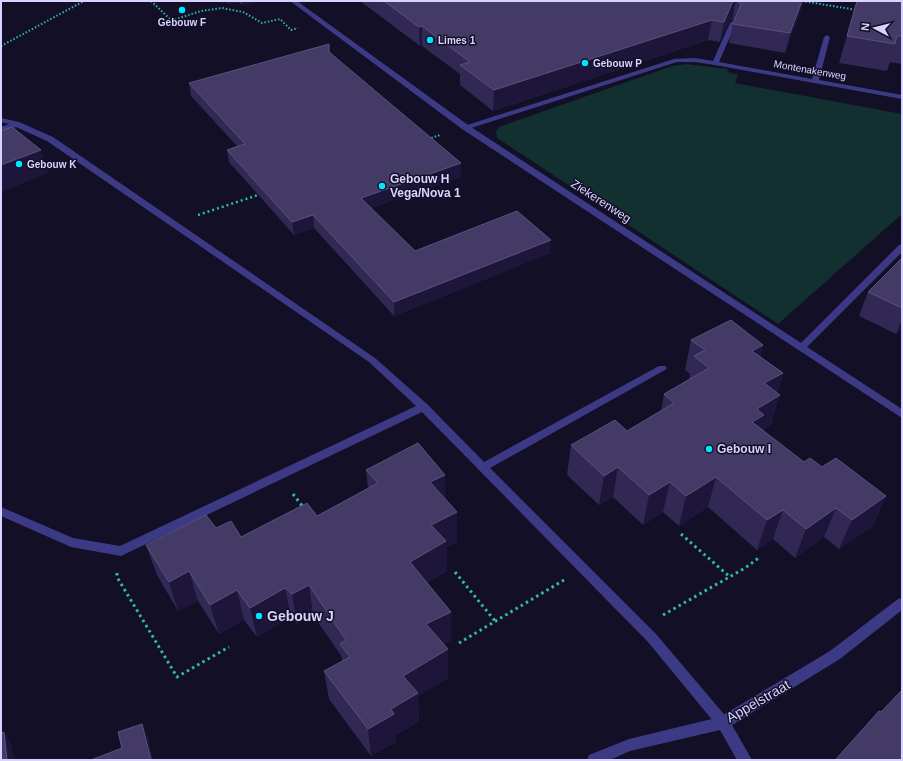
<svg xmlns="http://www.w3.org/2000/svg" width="903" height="761" font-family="Helvetica,sans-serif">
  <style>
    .green { fill: #12302f }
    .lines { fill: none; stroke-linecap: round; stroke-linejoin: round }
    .path-far2 { stroke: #2fb8b0; stroke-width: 2; stroke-dasharray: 1.5 2; stroke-linecap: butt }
    .path-far1 { stroke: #2fb8b0; stroke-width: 2.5; stroke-dasharray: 2 3; stroke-linecap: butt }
    .path { stroke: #2fb8b0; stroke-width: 3; stroke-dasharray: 2.5 3.5; stroke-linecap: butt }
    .lane { fill: #3d3a85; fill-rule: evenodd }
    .street { fill: #3d3a85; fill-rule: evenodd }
    .wall { fill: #312854 }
    .shaded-wall { fill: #1d163a }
    .building { fill: #433a66; stroke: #5a527e }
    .poi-dot { fill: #00e5ff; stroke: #130f26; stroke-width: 1.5 }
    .labels { text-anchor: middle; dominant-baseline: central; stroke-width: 3; stroke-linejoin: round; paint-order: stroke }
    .far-poi-label { font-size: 10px; font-weight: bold; fill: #d9d4ff; stroke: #130f26; text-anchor: start }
    .far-street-label { font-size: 10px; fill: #d9d4ff; stroke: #130f26 }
    .poi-label { font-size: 12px; font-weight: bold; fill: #d9d4ff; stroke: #130f26; text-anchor: start }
    .street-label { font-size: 12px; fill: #d9d4ff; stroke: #130f26 }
    .near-poi-label { font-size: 14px; font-weight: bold; fill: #d9d4ff; stroke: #130f26; text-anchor: start }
    .near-street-label { font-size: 14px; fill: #d9d4ff; stroke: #130f26 }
  </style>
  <rect width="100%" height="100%" fill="#130f26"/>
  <path class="green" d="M686,64l42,5 -1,3 11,3 -3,8 167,31v100l-124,110 -281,-186 -1,-7 3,-4 173,-61z"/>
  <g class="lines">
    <path class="path-far2" d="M151,1l20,19h2l28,-9 21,-3 21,4 19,11 18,-4 11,11 7,-2
      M802,1l55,9
      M1,46l83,-45
      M428,139l12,-4"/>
    <path class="path-far1" d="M198,215l60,-20"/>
    <path class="path" d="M293,494l10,13
      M681,534l49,43
      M455,572l40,49
      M117,573v4l60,100 52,-30
      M663,615l82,-47 15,-11
      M459,643l105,-63"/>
    <path class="lane" d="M733,21l3,2 -17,39 93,17 12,-42 3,-2 3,2 -11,43 83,15v4l-187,-34 -20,-3h-18l-209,67h-3l-4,-2 213,-68 21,-1 18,3 17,-38z
      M1,118l18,4 34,15 322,221 52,46 57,58 175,-96h6l2,2 -2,2 -175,98 166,166 72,85 2,4 -2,4 -5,2 -5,-2 -70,-85 -226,-230 -301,144 -50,-9 -70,-31v-9l72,31 47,8 296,-140 -47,-44 -322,-221 -31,-14 -15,5v-5l8,-3 -8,-2z
      M902,244v8l-98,98h-6l-2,-2 103,-103z"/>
    <path class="street" d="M290,1h7l171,124 434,284v9l-440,-289z
      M902,598v12l-62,49 -108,66 20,35h-15l-17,-30 -90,21 -20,9h-23l2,-5 40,-16 91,-22 110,-66 68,-52z"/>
  </g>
  <path class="wall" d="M226,1h33l-17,4 -4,-3 -9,2z
    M360,1h444l-19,52 -56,-10 4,-19 1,-3 -2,-1 -3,2 -9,20 -12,-2 -215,71 -33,-26v-11l-38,-28h-2z
    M857,1h45v63l-12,-2 -3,9 -48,-8z
    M329,44l1,8 131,125 -90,31 44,43 135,2 -156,63 -80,-88 -20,7 -65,-73 -2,-12 10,-4 -46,-50 -2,-13z
    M902,258v70l-6,6 -37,-18 9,-24z
    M691,340l72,5 -3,12 23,16 -6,20 -6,32 -8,5 41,32 18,5 64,29 -13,30 -34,23 -15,-12 -29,21 -22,-19 -16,11 -49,-43 -29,19 -16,-14 -20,13 -30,-28 -14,8 -32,-30 4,-30 56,-14 34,-20 3,-17 25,-14 1,-6 -5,-4z
    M366,470l79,29 12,43 -10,5v24l-20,12 24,58 -7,3 4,34 -30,18 1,25 -24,15 1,6 -25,14 -42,-57 -5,-28 18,-10v-4l-29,-42 -16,9 -6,-7 -34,20 -13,-17 -25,14 -21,-33 -20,10 -21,-36 -11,-30 70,-17 25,9 76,-21 51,-28z"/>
  <path class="shaded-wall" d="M229,1h9v1l-9,2z
    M242,1h17l-17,4z
    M735,1h1l-4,19 -3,2 -9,20 4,-20 8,-19z
    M802,1h2l-1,4 -18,48 5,-20z
    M712,20l-4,20 -215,71 1,-21z
    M422,26v20h-2l-1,-19z
    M41,150l7,23 -47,19v-27z
    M461,163v14l-99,34 -1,-13z
    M313,215l1,13 -20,7 -2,-13z
    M551,240l-1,13 -156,63v-14z
    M902,319v9l-6,6z
    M763,345l-8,29 -3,-23z
    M783,373l-8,25 5,-3 -9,30 -13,8 -14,19 20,-69z
    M618,467l-5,30 -14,8 5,-29z
    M445,475l1,30 -16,-23z
    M716,477l-8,30 -29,19 7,-30z
    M670,482l-7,30 -20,13 6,-30z
    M886,496l-13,30 -34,23 13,-29z
    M836,508l-12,29 -29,21 11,-29z
    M783,510l-10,29 -16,11 10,-30z
    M457,512v30l-10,5v24l-36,21 -1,-30 21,-37z
    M189,571l9,30 -20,10 -9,-29z
    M309,585l4,30 -16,9 -5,-30z
    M285,588l6,29 -34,20 -7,-29z
    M237,590l7,30 -25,14 -9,-29z
    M451,612v29l-24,12 -1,-29z
    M448,649v29l-30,18 1,25 -24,15 1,6 -25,14 -3,-27 23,-20 12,-33z
    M142,724l6,12 5,24h-2z
    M4,732l8,13 2,15h-7z"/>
  <path class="building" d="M384,1h351l-3,2 -8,19 -12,-2 -218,70 -34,-25 10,-3 -48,-36 -3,1z
    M737,1h65l-12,32 -57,-9 8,-20z
    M857,1h45v35h-5l-2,8 -48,-8z
    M329,44v8l132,111 -100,35 54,53 102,-40 34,29 -157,62 -81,-87 -21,7 -65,-72 18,-6 -56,-61z
    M12,127l29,23 -40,15v-34z
    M902,258v50l-34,-16z
    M731,320l32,25 -11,6 31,22 -19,10 16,12 -23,14 7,6 -12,7 52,40 6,-4 12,9 14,-9 50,38 -34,24 -16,-12 -30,21 -23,-19 -16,10 -51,-43 -30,19 -16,-14 -21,13 -31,-28 -14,9 -33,-31 44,-25 12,11 47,-28 -10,-9 45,-26 -15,-12 11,-6 -14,-10z
    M418,443l27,32 -15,7 27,30 -26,13 15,16 -36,21 41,50 -25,12 22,25 -45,27 15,17 -27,16 3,5 -26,15 -44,-58 26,-14 -10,-13 6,-4 -37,-55 -17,9 -7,-6 -35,20 -13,-18 -27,15 -21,-34 -20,11 -23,-37 60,-30 10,13 15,-7 10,16 66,-34 10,13 61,-33 -12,-13z
    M902,690v70h-65l-1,-1 43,-48 2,1z
    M142,724l9,36h-60l31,-12 -4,-16z
    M4,732l3,28h-6v-27z"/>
  <g class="poi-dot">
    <circle cx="182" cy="10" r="4"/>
    <circle cx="430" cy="40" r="4"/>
    <circle cx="585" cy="63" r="4"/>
    <circle cx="19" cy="164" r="4"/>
    <circle cx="382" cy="186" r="4"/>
    <circle cx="709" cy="449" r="4"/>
    <circle cx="259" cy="616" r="4"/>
  </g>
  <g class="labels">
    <g class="far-poi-label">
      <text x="182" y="22" text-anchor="middle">Gebouw F</text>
      <text x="438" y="40">Limes 1</text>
      <text x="593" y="63">Gebouw P</text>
      <text x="27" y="164">Gebouw K</text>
    </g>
    <g class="far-street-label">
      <text transform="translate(810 70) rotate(10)">Montenakenweg</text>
    </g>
    <g class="poi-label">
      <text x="390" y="179">Gebouw H<tspan x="390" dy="14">Vega/Nova 1</tspan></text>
      <text x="717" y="449">Gebouw I</text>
    </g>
    <g class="street-label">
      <text transform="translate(601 201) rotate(33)">Ziekerenweg</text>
    </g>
    <g class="near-poi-label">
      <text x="267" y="616">Gebouw J</text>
    </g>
    <g class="near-street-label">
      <text transform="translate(758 701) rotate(-30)">Appelstraat</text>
    </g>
  </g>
  <rect width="903" height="761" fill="none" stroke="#d9d4ff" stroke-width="4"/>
  <g transform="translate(875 28) rotate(277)" stroke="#130f26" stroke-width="3" paint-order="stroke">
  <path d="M0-3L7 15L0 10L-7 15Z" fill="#d9d4ff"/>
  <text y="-6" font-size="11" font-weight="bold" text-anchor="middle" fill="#d9d4ff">N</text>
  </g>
</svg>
